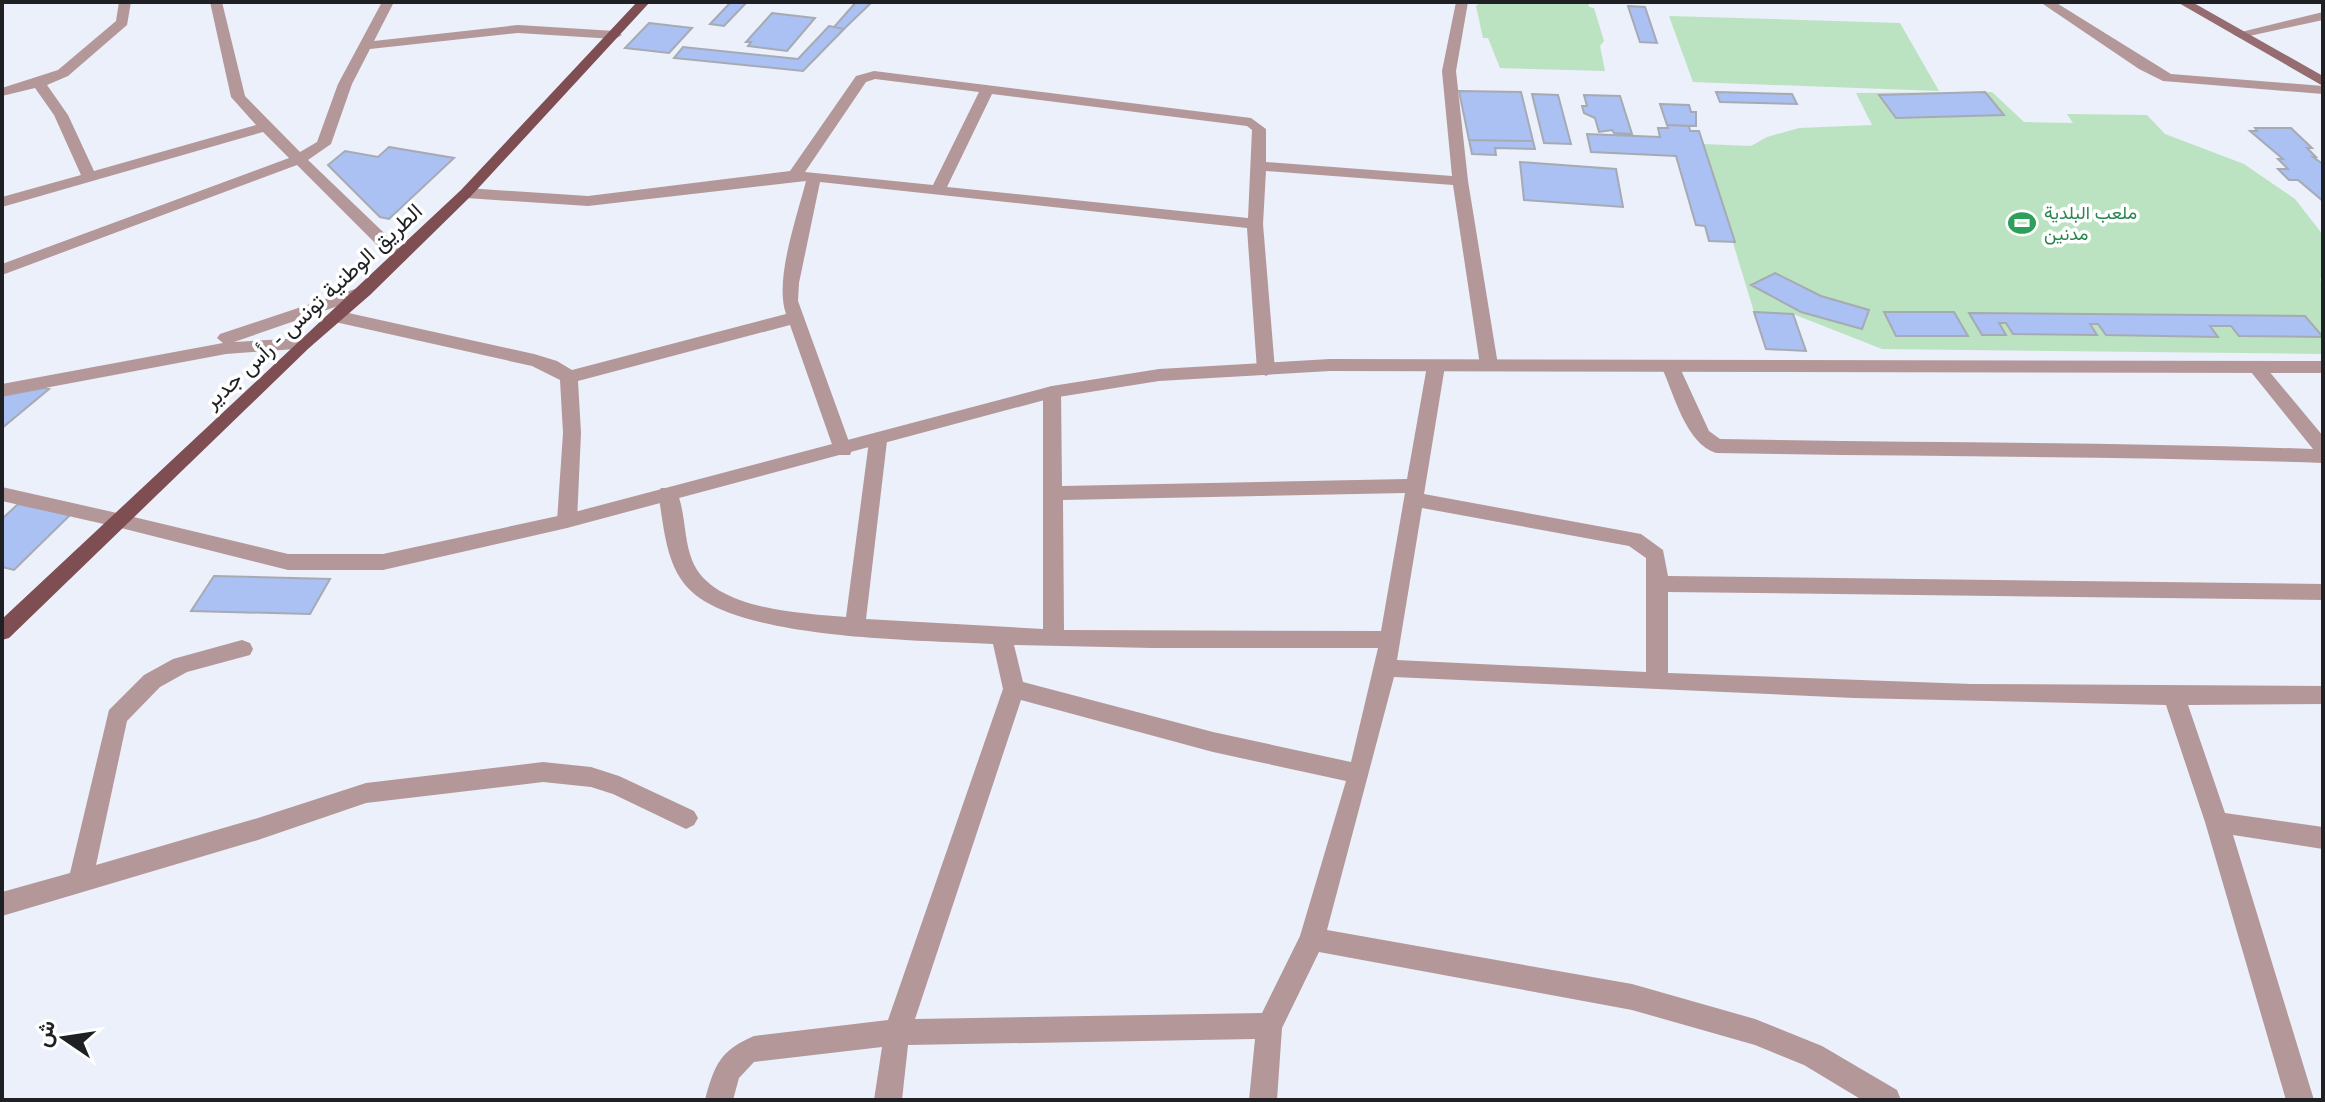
<svg xmlns="http://www.w3.org/2000/svg" width="2325" height="1102" font-family="Helvetica,Vazirmatn,sans-serif">
  <style>
    .green { fill: #bbe2c1 }
    .building { fill: #abc0f3; stroke: #a6aab3; stroke-width: 2 }
    .lines { fill: none; stroke-linecap: round; stroke-linejoin: round }
    .minor { fill: #b49799; fill-rule: evenodd }
    .tertiary { fill: #b49799; fill-rule: evenodd }
    .secondary { fill: #956c70; fill-rule: evenodd }
    .primary { fill: #7e4e53; fill-rule: evenodd }
    .labels { text-anchor: middle; dominant-baseline: central; stroke-width: 7; stroke-linejoin: round; paint-order: stroke }
    .far-leisure-label { font-size: 18px; fill: #27864d; stroke: #fff; text-anchor: start }
    .street-label { font-size: 22px; fill: #1e2023; stroke: #fff }
  </style>
  <rect width="100%" height="100%" fill="#ebf0fa"/>
  <path class="green" d="M1481,2h107l1,5 5,1 10,33 -4,5 5,25 -105,-3 -12,-30h-5l-7,-32z
    M1669,16l231,7 39,68 -246,-9z
    M1992,92l32,30 49,1 -6,-9 80,1 18,19 79,30 51,35 28,36v40l-3,5 3,3v71l-441,-5 -89,-35 -39,-2 -51,-168 48,2 16,-9 32,-9 73,-3 -16,-32z"/>
  <path class="building" d="M731,2h16l-23,24 -14,-2z
    M856,2h16l-28,27 -10,-2z
    M1628,6l17,1 12,36 -17,-1z
    M772,13l8,1 35,4 -28,33 -39,-5 3,-4h-5z
    M649,23l43,5 -23,25 -44,-5z
    M829,26l15,3 -41,42 -129,-13 9,-11 115,12z
    M1459,91l62,1 12,49 -64,-1z
    M1716,92l76,2 5,10 -77,-2z
    M1985,92l19,23 -108,3 -17,-23z
    M1532,94l26,1 13,49 -27,-1z
    M1584,95l36,1 12,38 -18,-1 -2,-3 -13,2 -4,-14 -11,-5 -2,-7h5z
    M1660,104l29,1 2,7h5v14l-29,-1z
    M1667,125l22,1 1,5h9l36,111 -26,-1 -4,-15 -9,-1 -20,-69 -85,-4 -4,-18 73,3 -2,-9h10z
    M2255,128h36l21,20h-5l9,9h-3l10,7v37l-25,-21h-9l-11,-11h10l-10,-10h5l-33,-28h7z
    M1469,140l64,1 2,8 -40,-1 1,7 -24,-1z
    M389,147l65,11 -65,61 -9,-2 -52,-52 17,-14 33,6z
    M1520,162l96,7 7,38 -99,-7z
    M1775,273l46,23 48,14 -7,19 -61,-17 -50,-27z
    M1754,312l39,2 13,37 -40,-2z
    M1884,312h70l14,24h-72z
    M1969,313l336,3 18,21 -84,-1 -8,-10h-21l8,11 -112,-2 -8,-11h-8l7,11 -84,-1 -7,-11h-7l7,12h-24z
    M44,388l5,1 -47,39v-32z
    M18,504l52,11 -56,55 -12,-3v-48z
    M214,576l116,3 -20,35 -119,-3z"/>
  <g class="lines">
    <path class="minor" d="M119,2h12l-4,23 -59,51 -21,9 21,30 26,56 162,-46 -25,-28 -21,-95h12l23,94 55,56 17,-10 21,-58 44,-82h12l-20,39 144,-16 97,6 7,4 -7,4 -97,-6 -148,16 -18,35 -21,60 -23,16 97,93v8h-12l-96,-96 -295,110v-11l287,-106 -26,-26 -261,75v-10l79,-22 -27,-60 -19,-27 -33,8v-8l56,-18 58,-49z
      M1456,2h12l-12,69 12,110 30,184 -9,6 -9,-6 -27,-180 -187,-14 -3,53 12,146 -9,6 -9,-6 -10,-142 -427,-46 -21,101 -1,18 54,149 -2,5h-14l-2,-5 -44,-125 -212,56 3,52 -4,88 -3,5h-14l-3,-5 6,-88 -3,-53 -28,-14 -197,-44 -8,-6 8,-6 199,44 23,7 15,9 214,-56c-12,-34 11,-97 20,-133l-218,25 -122,-8 -8,-5 8,-5 122,8 202,-25 66,-95 18,-5 377,47 15,11v33l186,14 -10,-105zM875,79l104,13 -46,93 -128,-13 61,-90zM992,94l255,32 5,4 -4,88 -301,-31z
      M2040,2h15l116,72 152,12v8l-160,-13 -24,-12z
      M2323,12v8l-83,18 -7,-4z
      M1436,360l9,6 -21,128 217,40 22,16 5,26 655,8v16l-655,-8v81l303,11 352,2v18l-135,1 37,108 98,14v22l-90,-14 81,265h-28l-81,-278 -39,-117 -312,-7 -460,-21 -67,253 305,54 123,35 67,27 75,44 4,10h-39l-58,-35 -49,-20 -123,-35 -313,-58 -37,76 -5,72h-28l6,-61 -347,6 -6,55h-28l8,-53 -128,15 -15,16 -6,22h-28c9,-34 15,-50 49,-64l134,-16 115,-331 -10,-45c-72,-4 -253,-4 -303,-54 -25,-24 -26,-65 -32,-97l3,-5h14c11,21 8,49 17,72 19,50 108,53 154,57l23,-176 2,-5h14l2,5 -21,178 177,10v-237l3,-4 6,-2 9,6 1,94 345,-7 20,-113zM1405,493l-24,138 -317,-1 -1,-130zM1422,508l207,38 17,12v114l-249,-12zM1014,645l138,3h226l-27,114 -138,-30 -190,-50zM1021,700l192,52 133,29 -46,155 -38,77 -347,6z
      M1671,362l9,6 29,63 11,8c198,4 395,3 593,10l-62,-77 -3,-4 3,-4h12l60,72v27c-202,-7 -405,-6 -607,-10 -30,-9 -42,-59 -54,-85z
      M2,487l115,26 7,2 3,5 -3,5 -7,2 -115,-26z
      M242,640l8,3 3,6 -3,6 -63,17 -27,15 -33,34 -31,144 162,-47 108,-35 177,-21 48,5 28,9 75,35 4,7 -4,7 -8,4 -73,-35 -22,-7 -48,-5 -177,21 -108,37 -256,76v-24l68,-19 39,-163 35,-35 29,-16z"/>
    <path class="tertiary" d="M364,286l6,1 2,4 -2,4 -136,47 69,-4 9,6 -3,4 -83,6 -224,42v-12l221,-41 -6,-5 3,-4z
      M1330,359l993,2v12l-993,-2 -171,10 -107,17 -485,130 -184,42h-95l-171,-43 -7,-2 -3,-5 3,-5 7,-2 171,41h95l184,-40 485,-128 107,-17z"/>
    <path class="secondary" d="M2177,2h15l131,74v10z"/>
    <path class="primary" d="M637,2h13l-179,194 -101,99 -61,53 -300,290 -7,2v-21l459,-429z"/>
  </g>
  <defs>
    <g id="stadium-bare" transform="scale(2.16)"><path d="M0-5a6.5 5 0 1 0 0 10a6.5 5 0 1 0 0-10ZM-3.5-1.8h7v3.6h-7Z" fill="#2e9e5b" stroke="#fff" stroke-width="2.5" paint-order="stroke"/></g>
  </defs>
  <g fill-rule="evenodd">
    <use href="#stadium-bare" x="2022" y="223"/>
  </g>
  <g class="labels">
    <g class="far-leisure-label">
      <text x="2044" y="213">ملعب البلدية<tspan x="2044" dy="21">مدنين</tspan></text>
    </g>
    <g class="street-label">
      <text transform="translate(313 306) rotate(-43)">الطريق الوطنية تونس - رأس جدير</text>
    </g>
  </g>
  <rect width="2325" height="1102" fill="none" stroke="#1e2023" stroke-width="8"/>
  <g transform="translate(64 1038) rotate(283)" stroke="#ffffff" stroke-width="6" paint-order="stroke">
  <path d="M0-6L14 30L0 20L-14 30Z" fill="#1e2023"/>
  <text y="-12" font-size="22" font-weight="bold" text-anchor="middle" fill="#1e2023">ش</text>
  </g>
</svg>
